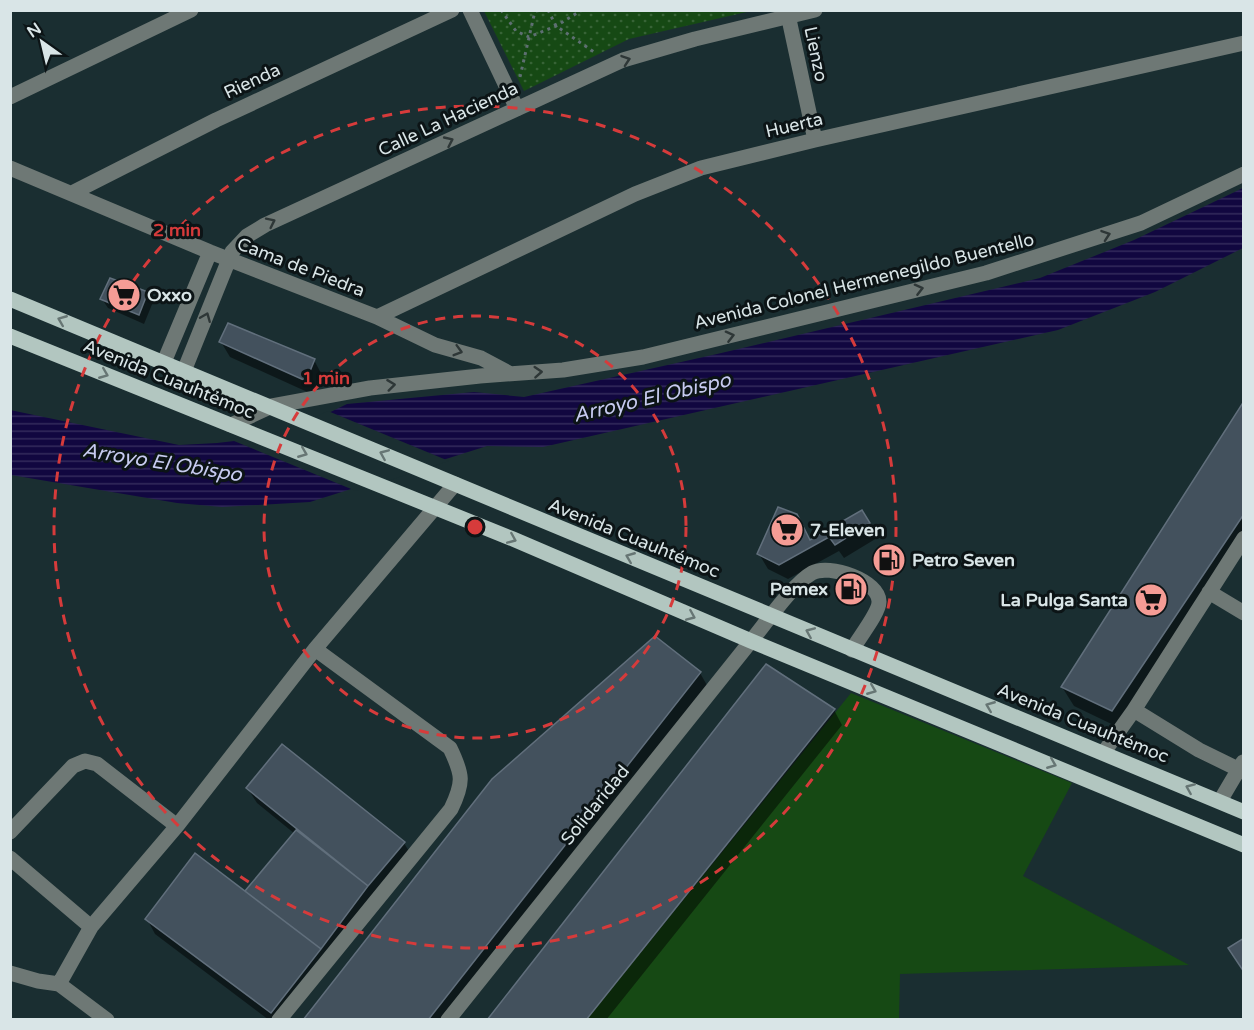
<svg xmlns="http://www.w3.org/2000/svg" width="1254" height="1030" font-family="'Varela Round',sans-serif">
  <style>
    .green { fill: #164914 }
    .park { fill: url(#park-dots) }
    .water { fill: url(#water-rules) }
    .pier { fill: #1a2e31 }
    .shadow { fill: #0007 }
    .building { fill: #43515d; stroke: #616f7c; stroke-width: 1.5 }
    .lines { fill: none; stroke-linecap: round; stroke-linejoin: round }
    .path { stroke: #5e6f72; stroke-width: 3; stroke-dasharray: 3 4.5; stroke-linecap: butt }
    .minor { stroke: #6e7875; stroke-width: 15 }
    .major { stroke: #b2c6c0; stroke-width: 15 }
    .oneway { stroke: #2e3737 }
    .oneway2 { stroke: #677674 }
    .ring { fill: none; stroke: #d63b3b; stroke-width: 3; stroke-dasharray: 10 8 }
    .labels { text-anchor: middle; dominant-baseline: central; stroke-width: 6; stroke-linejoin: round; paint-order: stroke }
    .street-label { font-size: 18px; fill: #d9e5e7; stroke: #0c1416 }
    .poi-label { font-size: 18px; font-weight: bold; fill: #d9e5e7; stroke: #0c1416; text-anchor: start }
    .water-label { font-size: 20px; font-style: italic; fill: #c7cbf0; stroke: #0c1416 }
    .centre { fill: #d63b3b; stroke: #0c1416; stroke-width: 3 }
    .ring-label { font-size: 18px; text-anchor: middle; font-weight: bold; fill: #d63b3b; stroke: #0c1416; stroke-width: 6; stroke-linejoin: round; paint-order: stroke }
  </style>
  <defs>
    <pattern id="park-dots" width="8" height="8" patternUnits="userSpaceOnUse" patternTransform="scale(1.5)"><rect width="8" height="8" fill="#164914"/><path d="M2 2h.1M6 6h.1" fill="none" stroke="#376336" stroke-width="1.8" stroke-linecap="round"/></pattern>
    <pattern id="water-rules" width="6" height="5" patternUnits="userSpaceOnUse" patternTransform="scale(1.5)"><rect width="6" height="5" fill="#110740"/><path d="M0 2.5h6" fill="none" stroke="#332b5c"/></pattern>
  </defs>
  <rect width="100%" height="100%" fill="#1a2e31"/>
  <path class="green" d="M851,693l221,90 -49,93 166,89 -289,9 -1,45h-312z"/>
  <path class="park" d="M484,11h267l-122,28 -105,52z"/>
  <path class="water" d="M1243,188v60l-88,44 -97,38 -515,117 -56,-1 -177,56 -88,5 -45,-4 -166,-28 -1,-65 169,35 38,-2 52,-6 41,-15 37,-18 127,-12 50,5 193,-43 323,-76 94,-38z"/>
  <path class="pier" d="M328,411l121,50 -93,30 -127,-52 40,-5 40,-14z"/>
  <path class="shadow" d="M147,293l6,9 -9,22 -36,-16 -6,-9z
    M221,342l93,18 8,15 -8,20 -84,-38z
    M1244,404v146l-120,180 -50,-24 -12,-19z
    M862,512l15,26 -33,20 -5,-7 -51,28 -20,-10 -9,-15 51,-13z
    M700,673l8,14 -261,333h-142z
    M834,710l8,15 -236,295h-117z
    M282,746l122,97 9,15 -128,162h-16l-114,-86 -8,-15 99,-25 49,-60 -38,-31 -9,-14z"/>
  <path class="building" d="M110,278l38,14 -9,23 -39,-16z
    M228,323l87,36 -9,22 -87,-39z
    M1244,401v113l-132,197 -51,-24z
    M778,507l19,7 13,26 52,-30 8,13 -35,22 -6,-8 -50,28 -22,-11z
    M655,636l46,36 -273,348h-125l189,-241z
    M766,664l69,45 -249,311h-99z
    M282,744l123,98 -37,44 -122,-98z
    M296,830l72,56 -47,63 -76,-58z
    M195,853l126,96 -50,64 -126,-94z
    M1244,938v34l-16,-24z"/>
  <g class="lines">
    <path class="path" d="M501,10l15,21 13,6 27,-11 26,-16
      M548,10l8,16 38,26 2,3
      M536,11l8,-1
      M520,77l15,-66"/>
    <path class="minor" d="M470,10l47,99
      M787,10l28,130
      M10,97l181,-87
      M10,168l200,84 167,65 58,28 46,13 28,15
      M72,193l144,-73 236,-110
      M377,317l258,-123 66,-26 114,-28 429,-97
      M164,362l46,-110
      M184,371l48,-119 15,-16 18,-11 358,-165 72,-21 120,-29
      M231,425l41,-19 98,-18 110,-12 83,-6 80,-13 343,-84 155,-50 103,-49
      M1209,592l35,21
      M1134,710l65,40 45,22
      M1104,752l30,-42 110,-172
      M1220,801l23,-39
      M10,832l63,-66 12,-5 12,3 80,62
      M10,858l81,69
      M10,973l28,8 21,3 48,36
      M59,984l32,-57 86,-101 138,-177 140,-165
      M279,1020l172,-211c13,-27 12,-34 -1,-61l-135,-99
      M448,1020l303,-379c14,-17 43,-58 61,-68 17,-10 68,8 67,29 0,11 -21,37 -27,48"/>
    <path class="major" d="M10,299l1234,513
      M10,336l503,203 238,102 493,204"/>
  </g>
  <defs><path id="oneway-chevron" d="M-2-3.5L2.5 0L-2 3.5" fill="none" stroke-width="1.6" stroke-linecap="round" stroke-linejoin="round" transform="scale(1.5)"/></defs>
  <g class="oneway">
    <use href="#oneway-chevron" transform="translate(626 60) rotate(-19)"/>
    <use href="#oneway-chevron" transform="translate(449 141) rotate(-25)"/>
    <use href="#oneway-chevron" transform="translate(271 222) rotate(-26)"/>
    <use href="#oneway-chevron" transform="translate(1106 235) rotate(-19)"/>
    <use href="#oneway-chevron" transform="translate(919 289) rotate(-14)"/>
    <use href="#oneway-chevron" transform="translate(206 317) rotate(-68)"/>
    <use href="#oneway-chevron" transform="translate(730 336) rotate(-14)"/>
    <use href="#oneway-chevron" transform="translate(458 351) rotate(16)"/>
    <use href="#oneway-chevron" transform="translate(538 372) rotate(-4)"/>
    <use href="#oneway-chevron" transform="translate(391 385) rotate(-7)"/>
  </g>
  <g class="oneway2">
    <use href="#oneway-chevron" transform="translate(62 320) rotate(-158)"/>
    <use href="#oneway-chevron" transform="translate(104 374) rotate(22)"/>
    <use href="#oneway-chevron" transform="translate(303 453) rotate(22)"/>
    <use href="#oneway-chevron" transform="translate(384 454) rotate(-157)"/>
    <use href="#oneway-chevron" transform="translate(512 539) rotate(23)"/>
    <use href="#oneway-chevron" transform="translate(630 557) rotate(-158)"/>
    <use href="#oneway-chevron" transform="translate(691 616) rotate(23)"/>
    <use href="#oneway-chevron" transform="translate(810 632) rotate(-157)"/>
    <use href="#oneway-chevron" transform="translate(872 690) rotate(22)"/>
    <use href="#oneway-chevron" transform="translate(990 706) rotate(-158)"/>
    <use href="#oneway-chevron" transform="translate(1052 764) rotate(22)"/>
    <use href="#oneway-chevron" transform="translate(1190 788) rotate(-157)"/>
  </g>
  <g class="ring">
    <circle cx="475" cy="527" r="211"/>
    <circle cx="475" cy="527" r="421"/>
  </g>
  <defs>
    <g id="supermarket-disc" transform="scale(1.725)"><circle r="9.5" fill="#f59c95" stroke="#0c1416"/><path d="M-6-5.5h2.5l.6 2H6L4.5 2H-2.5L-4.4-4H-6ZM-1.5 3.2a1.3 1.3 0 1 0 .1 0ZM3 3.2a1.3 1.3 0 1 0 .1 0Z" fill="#111"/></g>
    <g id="fuel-disc" transform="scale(1.725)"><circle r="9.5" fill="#f59c95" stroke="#0c1416"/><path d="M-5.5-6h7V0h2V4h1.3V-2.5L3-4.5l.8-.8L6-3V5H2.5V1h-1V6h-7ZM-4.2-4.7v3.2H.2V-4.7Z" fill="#111"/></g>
  </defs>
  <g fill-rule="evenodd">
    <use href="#supermarket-disc" x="124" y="295"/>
    <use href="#supermarket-disc" x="787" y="530"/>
    <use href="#fuel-disc" x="889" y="560"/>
    <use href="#fuel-disc" x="851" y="589"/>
    <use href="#supermarket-disc" x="1151" y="600"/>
  </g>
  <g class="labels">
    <g class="street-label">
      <text transform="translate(816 54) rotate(78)">Lienzo</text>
      <text transform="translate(252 81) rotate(-25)">Rienda</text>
      <text transform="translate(448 119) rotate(-25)">Calle La Hacienda</text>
      <text transform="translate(794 125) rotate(-13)">Huerta</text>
      <text transform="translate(301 267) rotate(21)">Cama de Piedra</text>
      <text transform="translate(864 281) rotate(-14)">Avenida Colonel Hermenegildo Buentello</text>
      <text transform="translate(169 379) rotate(22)">Avenida Cuauhtémoc</text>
      <text transform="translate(634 538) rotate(22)">Avenida Cuauhtémoc</text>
      <text transform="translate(1083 723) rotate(22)">Avenida Cuauhtémoc</text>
      <text transform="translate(595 805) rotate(-51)">Solidaridad</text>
    </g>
    <g class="poi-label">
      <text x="147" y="295">Oxxo</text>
      <text x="810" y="530">7-Eleven</text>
      <text x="912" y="560">Petro Seven</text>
      <text x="828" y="589" text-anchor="end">Pemex</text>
      <text x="1128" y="600" text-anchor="end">La Pulga Santa</text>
    </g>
    <g class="water-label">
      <text transform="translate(652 398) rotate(-13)">Arroyo El Obispo</text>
      <text transform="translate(162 463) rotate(9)">Arroyo El Obispo</text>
    </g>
  </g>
  <circle cx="475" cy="527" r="9" class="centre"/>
  <g class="ring-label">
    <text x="177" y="236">2 min</text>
    <text x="326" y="384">1 min</text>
  </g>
  <rect width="1254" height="1030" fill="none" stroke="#d9e5e7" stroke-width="24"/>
  <g transform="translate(42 42) rotate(326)" stroke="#0c1416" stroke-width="4.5" paint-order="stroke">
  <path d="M0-4.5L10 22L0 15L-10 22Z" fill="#d9e5e7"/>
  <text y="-9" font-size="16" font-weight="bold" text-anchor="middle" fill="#d9e5e7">N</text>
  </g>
</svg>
